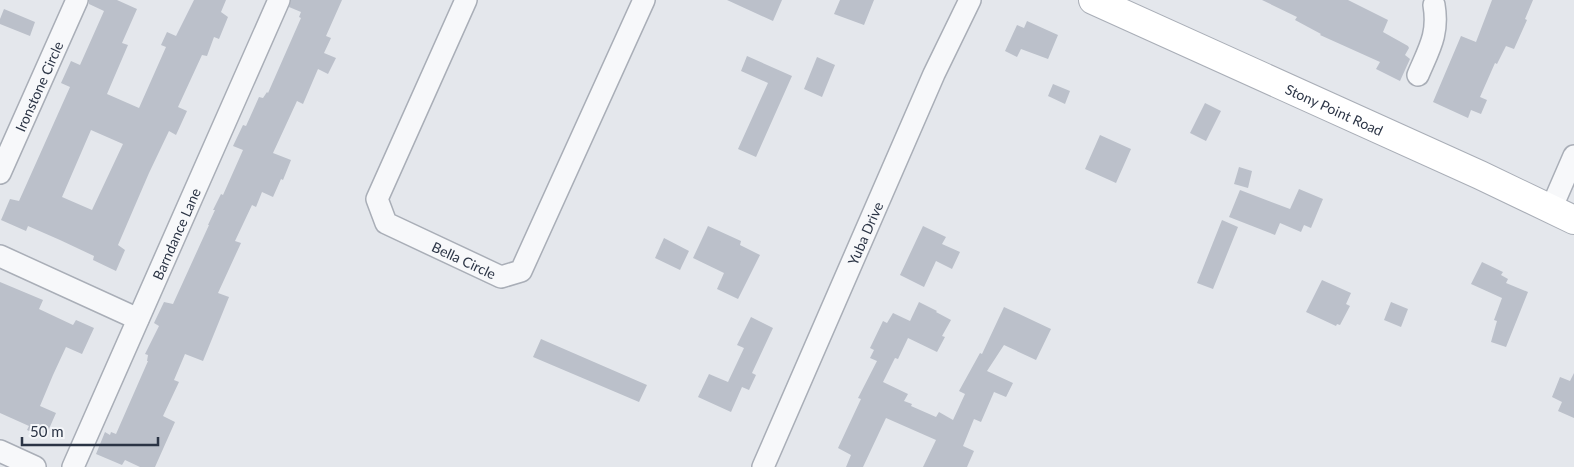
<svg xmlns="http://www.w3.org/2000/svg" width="1574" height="467" font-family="Lato,sans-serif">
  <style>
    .building { fill: #bbc0ca; fill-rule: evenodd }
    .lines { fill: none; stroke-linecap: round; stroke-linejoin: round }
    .street-casing { stroke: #a9aeb7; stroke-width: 24 }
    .secondary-casing { stroke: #a9aeb7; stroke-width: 30 }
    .street { stroke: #f7f8fa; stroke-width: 21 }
    .secondary { stroke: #fff; stroke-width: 28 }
    .labels { text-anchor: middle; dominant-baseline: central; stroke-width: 4.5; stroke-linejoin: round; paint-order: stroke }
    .street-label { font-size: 14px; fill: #2b3445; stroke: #f4f6f9 }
  </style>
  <rect width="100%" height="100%" fill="#e4e7ec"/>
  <path class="building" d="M89,0h28l20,9 -15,34 6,2 -21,49 32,14 27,-61 -5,-2 6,-13 9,4 18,-36h32l-5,12 7,5 -9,22 -5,-2 -7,19 -5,-1 -24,52 9,4 -11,24 -7,-4 -20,42 -31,72 7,5 -9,21 -23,-11 1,-4 -34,-16 -32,-14 -2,5 -25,-11 9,-21 9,2 51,-114 -9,-4 10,-22 9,4 24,-54 -15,-7zM91,130l32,14 -31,66 -30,-13z
    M291,0h51l-16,36 5,2 -7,15 12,5 -8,16 -10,-5 -15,35 -6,-3 -24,52 18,7 -8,20 -2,-1 -8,18 -11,-5 -6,15 -4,-2 -17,36 6,2 -23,50 11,4 -26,64 -18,-7 -11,26 5,2 -16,34 12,6 -20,45h-15l-15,-7 -3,5 -26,-11 9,-22 5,3 1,-3 5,2 32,-73h-1l1,-6 -3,-1 14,-28 -5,-3 10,-21 9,2 36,-79h-1l7,-15h-2l8,-16 2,1 20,-45 -10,-4 10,-21 3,1 13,-29 4,1 4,-6 1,1 33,-75 -2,-1 2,-5 -12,-5z
    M727,0h55l-9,21z
    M840,0h34l-10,25 -30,-11z
    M1262,0h86l40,20 -5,12 25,14 1,2 -4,7 5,4 -10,22 -24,-12 4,-7 -60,-27 1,-1 -26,-14 2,-3z
    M1492,0h41l-8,19 2,1 -13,29 -8,-3 -9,18 -2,-1 -15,34 7,3 -6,14 -10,-4 -3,8 -35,-16 28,-66 15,6z
    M4,9l31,13 -5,14 -30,-12v-5z
    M1027,21l31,14 -10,24 -27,-10 -4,8 -12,-6 12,-26 7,3z
    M747,56l45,20 -36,81 -18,-8 30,-66 -27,-12z
    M817,57l18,8 -13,32 -18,-8z
    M1053,84l17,7 -5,13 -17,-8z
    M1205,103l16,8 -15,30 -16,-8z
    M1100,135l31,14 -15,34 -31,-14z
    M1239,167l13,4 -4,17 -14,-4z
    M1299,189l24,10 -12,29 -7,-3 -3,7 -21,-9 -5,12 -46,-18 11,-27 50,19z
    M1222,220l16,7 -25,62 -16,-6z
    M708,226l33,15 -1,4 20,10 -22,44 -21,-10 7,-16 -31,-15z
    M923,226l23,11 -4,7 18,8 -8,17 -16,-8 -12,26 -24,-12z
    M664,238l25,13 -9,19 -25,-12z
    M1482,262l21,10 -2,3 7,4 -2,4 22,9 -22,55 -15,-5 6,-21 -3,-1 8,-22 -31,-14z
    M1322,280l29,13 -5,11 4,2 -10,19 -3,-1 -1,2 -30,-14z
    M0,282l43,18 -4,9 34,16 3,-5 18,8 -12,26 -16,-7 -13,28 -13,31 16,7 -11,25 -18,-8 2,-4 -29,-13z
    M919,302l18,9 -1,1 15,8 -9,16 3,1 -8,15 -29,-14 -10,21 -3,-1 -12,24 25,12 -4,7 8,3 -1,2 25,11 3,-5 14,8 12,-26 -6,-3 21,-38 2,1 22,-47 47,22 -15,31 -32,-15 -17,26 26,12 -7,14 -12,-5 -13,30 -7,-3 -11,27 11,5 -7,16h-44l13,-27 -50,-22 -23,49h-17l5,-12 -13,-7 23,-49 -3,-1 19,-37 -7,-3 4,-8 -4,-2 13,-27 4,2 6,-10 17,8z
    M1391,302l17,7 -7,18 -17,-7z
    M751,317l22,11 -21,45 4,2 -7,15 -7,-3 -11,25 -33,-15 11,-23 19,8 16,-34 -7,-3z
    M541,339l106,46 -8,17 -106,-45z
    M1574,373v45l-16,-7 4,-9 -10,-5 8,-20 10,4z"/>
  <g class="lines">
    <g class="street-casing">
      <g id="street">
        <path id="s1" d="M466,0l-89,199 9,24 115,54 20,-6 123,-271"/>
        <path d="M1418,75c11,-26 21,-41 16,-70"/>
        <path id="s2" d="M0,173l77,-173"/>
        <path d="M1551,209l23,-53"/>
        <path d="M0,256l138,63"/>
        <path d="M0,451l35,16"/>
        <path id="s3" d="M73,467l206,-467"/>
        <path id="s4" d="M763,467l171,-393 36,-74"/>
      </g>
    </g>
    <g class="secondary-casing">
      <g id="secondary">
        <path id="s5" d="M1093,0l387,175 94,45"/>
      </g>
    </g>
    <use href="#street" class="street"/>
    <use href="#secondary" class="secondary"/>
  </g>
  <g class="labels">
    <g class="street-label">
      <text stroke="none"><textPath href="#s2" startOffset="95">Ironstone Circle</textPath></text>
      <text stroke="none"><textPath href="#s5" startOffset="265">Stony Point Road</textPath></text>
      <text stroke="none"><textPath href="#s3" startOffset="255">Barndance Lane</textPath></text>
      <text stroke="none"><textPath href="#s4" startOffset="255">Yuba Drive</textPath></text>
      <text stroke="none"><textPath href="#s1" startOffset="330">Bella Circle</textPath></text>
    </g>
  </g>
  <path d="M22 437v8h136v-8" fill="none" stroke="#2b3445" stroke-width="2.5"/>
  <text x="30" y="437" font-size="15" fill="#2b3445" stroke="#f4f6f9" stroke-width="4" paint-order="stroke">50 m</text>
</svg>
